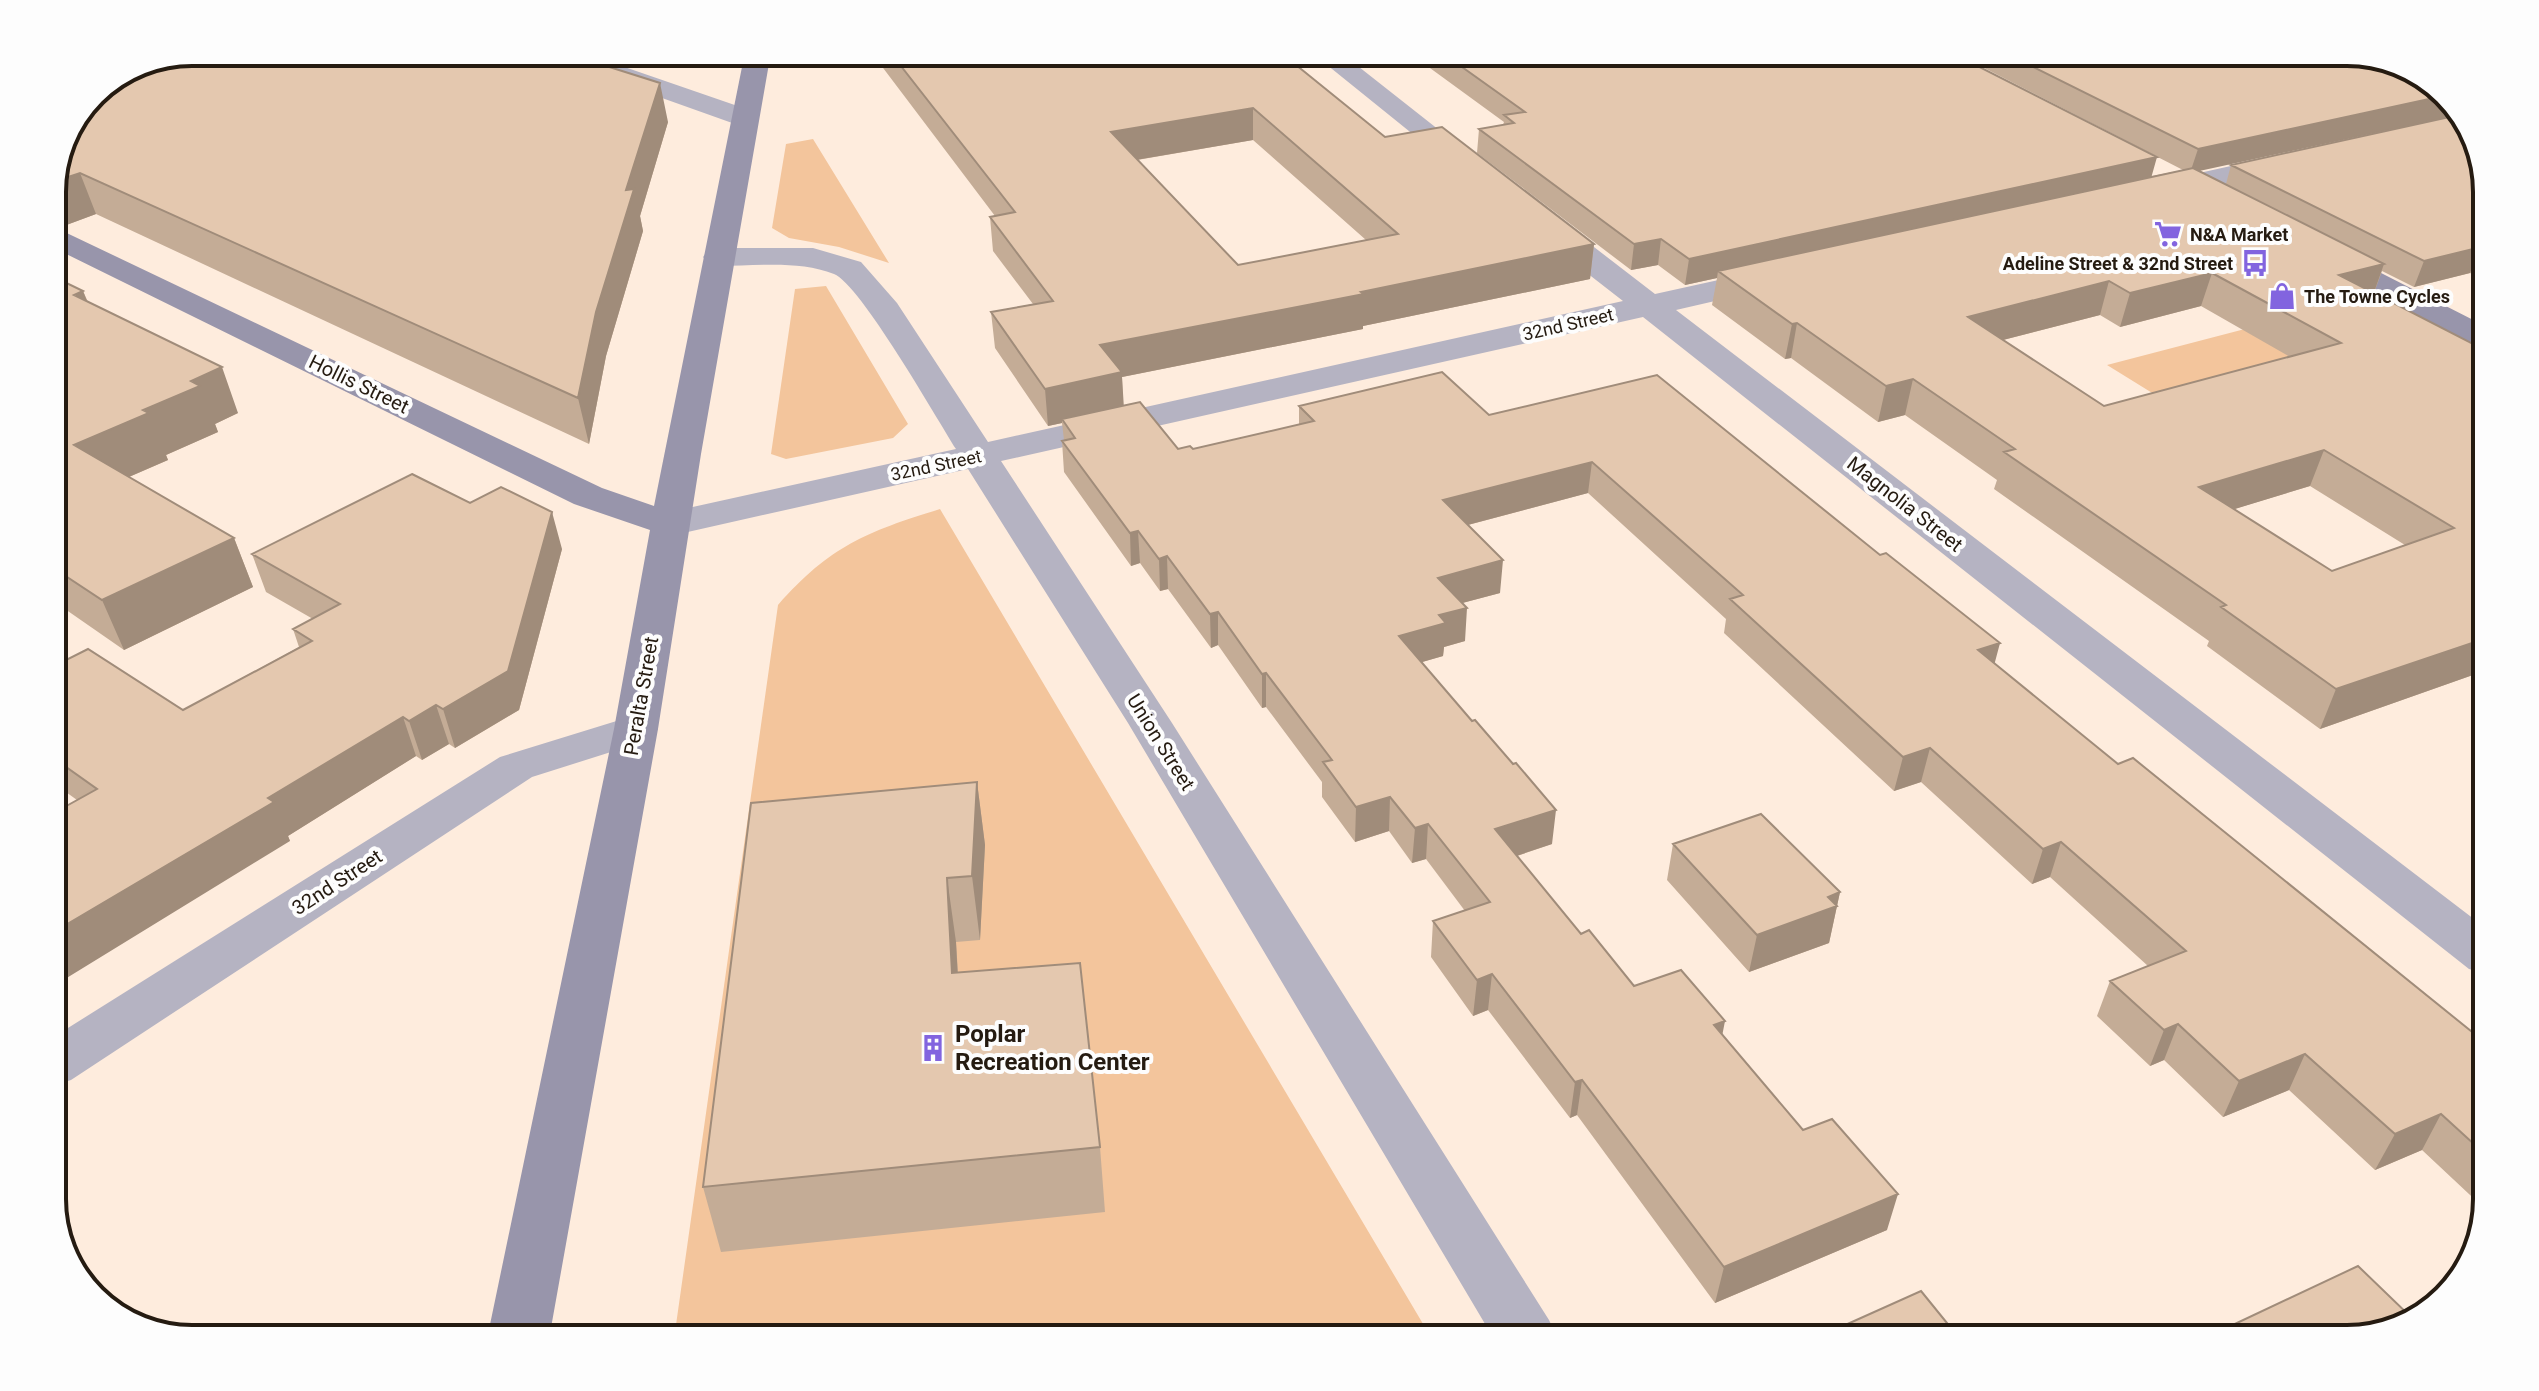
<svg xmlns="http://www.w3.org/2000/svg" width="2539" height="1391" font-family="Roboto,sans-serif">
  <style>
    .green { fill: #f3c59c }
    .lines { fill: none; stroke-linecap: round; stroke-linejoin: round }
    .street { fill: #b5b3c2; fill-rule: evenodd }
    .secondary { fill: #9895ab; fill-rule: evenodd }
    .wall { fill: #c4ac96; fill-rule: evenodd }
    .shaded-wall { fill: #a08c7a }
    .building { fill: #e4c8af; stroke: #a08c7a; stroke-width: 2; fill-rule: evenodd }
    .labels { text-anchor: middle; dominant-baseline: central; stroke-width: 8; stroke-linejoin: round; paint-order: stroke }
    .far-poi-label { font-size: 18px; font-weight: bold; fill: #251b11; stroke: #fdfdfd; text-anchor: start }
    .far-street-label { font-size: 18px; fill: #251b11; stroke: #fdfdfd }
    .street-label { font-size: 20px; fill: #251b11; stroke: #fdfdfd }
    .near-poi-label { font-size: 24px; font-weight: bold; fill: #251b11; stroke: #fdfdfd; text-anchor: start }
    .rim { fill: none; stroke: #251b11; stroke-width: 4 }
  </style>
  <rect width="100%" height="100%" fill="#feecdd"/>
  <path class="green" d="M622,52h76l-4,12 -24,4z
    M813,139l76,124 -50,-16 -50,-9 -17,-10 14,-84z
    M826,286l82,138 -15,14 -107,21 -15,-5 24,-165z
    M2322,309l79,42 -218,61 -76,-47z
    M940,509l492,830h-758l104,-734c52,-59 88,-73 162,-96z"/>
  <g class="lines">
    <path class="street" d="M543,52h38l174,60 4,6 -4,6 -10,2 -10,-2 -188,-67z
      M1311,52h29l146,115 -5,6 -10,3 -10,-3z
      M2285,154l10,3 5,6 -5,6 -139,31 -11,-3 -4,-6 4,-6z
      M1544,215l11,2 100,77 118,-26 11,3 5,7 -5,7 -108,25 811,619v45l-18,-5 -826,-652 -642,144 171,262 377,597 9,19h-64l-366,-616 -160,-254 -298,67 -14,-4 -6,-8 6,-8 14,-4 286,-63c-19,-30 -96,-165 -122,-175 -35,-14 -77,-8 -115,-8l-11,-2 -5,-7 5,-7 11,-2h94l48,14 36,41 91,139 635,-141 -90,-70 -4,-7 4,-7z
      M636,715l16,4 6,10 -6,10 -120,38 -461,303 -19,6v-48l448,-281z"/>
    <path class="secondary" d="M745,52h26l-70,402 -43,275 -109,610h-62l127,-610 36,-199 -76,-26 -522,-257v-21l550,262 52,18z
      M2323,247l11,2 153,78v24l-12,-3 -163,-85 -5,-7 5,-7z"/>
  </g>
  <path class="wall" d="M871,52h409l105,85 209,107 -4,35 -227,47v3l-241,48 1,28 55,44h15l106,-24v-19l190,9 168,-40 338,289 123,100 369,280v155l-2,10 -63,-59 -47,20 -86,-80 -66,27 -59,-57 -14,6 -53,-50 13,-35 38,-15 -98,-89 -18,7 -111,-102 -27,9 -170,-158 2,-14 -138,-126 -120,32 32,68 -38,10 3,38 -21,6 -1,9 -21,6 130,182 -35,12 64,78 53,52 88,49 165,195 -172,73 -138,-188 -7,3 -82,-108 -15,6 -42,-59 2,-36 32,-10 -39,-52 -14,4 -23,-32 -34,11 -33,-45v-15l-56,-75 -4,1 -44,-63 -7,3 -43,-59 -8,2 -20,-28 -9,3 -67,-94 -2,-31 2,-1 -2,-17 -14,3 -53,-78 -4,-36 42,-8 -40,-53 -3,-34 5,-1zM1253,140l113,100 -128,25 -101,-105z
    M1408,52h542l202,124 31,-6 -230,-118h394l-147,119 26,13 5,-19 256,18v98l-17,-8 -56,14 -32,-16 -8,22 113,58v319l-167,59 -113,-83 2,-5 -215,-152 3,-9 -92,-65 -27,7 -87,-64 -6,1 -73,-54 5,-27 -32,7 -27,-20 -27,5 -154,-117 2,-24 24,-4 1,-3zM2201,306l89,51 -186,49 -101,-66 97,-25 20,12zM2310,486l95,59 -73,26 -98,-62z
    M93,93l575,29 -28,94 3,15 -37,125 -17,88 -493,-230 -35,13 -9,-4v-40z
    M52,276l31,15 5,11 150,111 -23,11 3,8 -52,23 2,5 -39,17 105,61 19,49 -129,63 -72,-50z
    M562,549l-43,161 -64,38 -6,-4 -27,16 -6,-4 -128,80 2,5 -213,-41 -25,-18v-115l131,43 116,-63 -6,-18 20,-10 -47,-27 -14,-38z
    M977,782l8,63 -5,95 -24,2 2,31 142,174 5,65 -384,40 -18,-65z
    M1673,844l167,48 -11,51 -80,29 -82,-92z"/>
  <path class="shaded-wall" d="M192,52l-99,41 46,-31z
    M660,83l8,39 -28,94 3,15 -37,125 -17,88 -11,-46 18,-86 30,-122z
    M2443,96l20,18 -273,59 8,-24z
    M1253,108v32l-141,24 -1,-32z
    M2157,157l-7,25 -432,89 -1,7 -32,7 4,-26z
    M80,173l16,41 -35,13 -9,-22 1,-23z
    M1661,239l-3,26 -27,5 3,-26z
    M1594,244l-4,35 -227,47v3l-241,48 2,32 -62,10v4l-14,3 -3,-37 55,-44z
    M2481,247l-11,26 -56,14 10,-26z
    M2384,264l-12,34 -33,-23z
    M2212,273l-11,33 -81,21 10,-34z
    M2109,281l-9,34 -140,36 8,-34z
    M83,291l18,45 -27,-41z
    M1797,323l-6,35 -6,1 7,-35z
    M222,367l16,46 -23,11 3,8 -52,23 2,5 -74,32 -20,-47 69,-35 48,-29z
    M1913,379l-8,36 -27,7 8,-36z
    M2324,450l-14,36 -124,38 13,-37z
    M1592,462l-4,31 -147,39 2,-32z
    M552,512l10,37 -43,161 -64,38 -12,-39z
    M1138,531l2,32 -9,3 -1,-33z
    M234,538l19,49 -129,63 -22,-50z
    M1167,556l1,33 -8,2 -1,-32z
    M1503,560l-3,33 -64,17 2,-32z
    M1467,608l-2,33 -21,6 -1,9 -45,13 1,-33 40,-21z
    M1218,612v33l-7,3 -1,-34z
    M2487,638v32l-167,59 16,-40z
    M2000,643l-9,34 -13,-27z
    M1266,673v34l-4,1v-34z
    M436,705l13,39 -27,16 -13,-39z
    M403,717l13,39 -128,80 2,5 -238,146v-54l216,-135z
    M1930,748l-9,34 -27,9 9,-34z
    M977,782l8,63 -5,95 -8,-64z
    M1390,797l-1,34 -34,11 1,-35z
    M1556,810l-4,34 -60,20 3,-35z
    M1428,824l-2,35 -14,4 3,-35z
    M2061,842l-11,35 -18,7 11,-35z
    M947,878l9,64 5,96 -9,-65z
    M1840,892l-11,51 -80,29 8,-37 71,-38z
    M1492,974l-4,36 -15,6 4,-36z
    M1725,1021l-7,36 -4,-32z
    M2178,1024l-14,36 -14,6 14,-36z
    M2305,1054l-16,36 -66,27 16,-36z
    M1582,1080l-5,35 -7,3 5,-36z
    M2441,1114l-19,36 -47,20 20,-36z
    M1898,1194l-11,36 -172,73 9,-36z"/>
  <path class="building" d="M192,52h370l98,31 -34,107 8,-1 -38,123 -18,86 -498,-225 -27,9 40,-89 26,-17z
    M890,52h390l105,85 57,-10 152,117 -233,48 3,2 -264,51 22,27 -77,17 -54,-77 62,-11 -63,-84 25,-5zM1253,108l145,126 -160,31 -127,-133z
    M1441,52h509l207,105 -468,102 -28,-20 -27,5 -155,-115 35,-6 -10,-8 21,-3z
    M2003,52h344l62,15 34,29 -245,53z
    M2463,114l24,69v67l-6,-3 -57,14 -193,-96z
    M2193,168l191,96 -45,11 148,76v287l-151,51 -115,-82 5,-2 -222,-153 11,-3 -102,-70 -27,7 -89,-63 -5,1 -74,-53zM2212,273l129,70 -237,63 -136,-89 141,-36 21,12zM2324,450l130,78 -122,43 -133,-84z
    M52,276l31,15 -9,4 148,72 -31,14 9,5 -57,24 6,3 -75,32 160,93 -132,62 -50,-33z
    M1442,372l47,43 168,-40 223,180 6,-2 114,90 -22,7 140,114 15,-6 354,286v112l-46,-42 -46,20 -90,-80 -66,27 -61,-57 -14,6 -54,-49 76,-30 -125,-109 -18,7 -113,-101 -27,9 -173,-158 13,-4 -151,-133 -149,38 60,60 -65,18 29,30 -28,7 7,8 -47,13 73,85 3,-1 38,44 3,-1 40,47 -61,19 86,105 8,-4 45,56 47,-16 44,51 -11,4 89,105 29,-11 66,75 -174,73 -142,-187 -7,2 -83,-108 -15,6 -44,-59 57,-19 -62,-78 -13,4 -25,-31 -34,10 -33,-45 9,-2 -66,-87 -4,1 -44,-62 -8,2 -43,-58 -8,3 -21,-28 -8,2 -68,-92 13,-3 -13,-19 78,-17 38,47 12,-3 3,3 121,-28 -15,-15z
    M412,474l58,29 31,-16 51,25 -44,159 -65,38 -7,-4 -27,16 -6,-4 -135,81 6,4 -222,131v-119l45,-25 -45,-32v-90l36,-18 95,61 129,-69 -19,-12 47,-25 -88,-50z
    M977,782l-5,94 -25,2 5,95 128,-10 20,184 -397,40 48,-384z
    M1761,814l79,78 -12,5 9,9 -80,29 -84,-91z
    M2358,1266l55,53 -65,20h-145z
    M1921,1291l39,48h-146z
    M2189,1330l8,9h-28z"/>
  <defs>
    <g id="supermarket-bare" transform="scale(2.16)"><path d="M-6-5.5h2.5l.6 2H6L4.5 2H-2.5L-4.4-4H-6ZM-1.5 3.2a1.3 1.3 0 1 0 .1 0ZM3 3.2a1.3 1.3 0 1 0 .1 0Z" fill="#8264df" stroke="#fdfdfd" stroke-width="2.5" paint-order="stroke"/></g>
    <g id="bus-bare" transform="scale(2.16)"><path d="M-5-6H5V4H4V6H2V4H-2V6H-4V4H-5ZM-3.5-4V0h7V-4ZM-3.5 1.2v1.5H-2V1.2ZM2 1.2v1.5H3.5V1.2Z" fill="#8264df" stroke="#fdfdfd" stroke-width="2.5" paint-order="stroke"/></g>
    <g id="shop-bare" transform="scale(2.16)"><path d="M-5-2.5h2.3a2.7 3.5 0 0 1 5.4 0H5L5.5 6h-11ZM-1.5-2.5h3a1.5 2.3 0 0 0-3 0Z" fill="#8264df" stroke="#fdfdfd" stroke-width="2.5" paint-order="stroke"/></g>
    <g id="building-bare" transform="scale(2.16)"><path d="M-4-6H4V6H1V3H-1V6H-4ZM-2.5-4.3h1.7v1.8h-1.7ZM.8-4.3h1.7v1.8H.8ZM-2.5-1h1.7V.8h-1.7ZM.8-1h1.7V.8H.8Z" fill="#8264df" stroke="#fdfdfd" stroke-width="2.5" paint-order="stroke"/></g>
  </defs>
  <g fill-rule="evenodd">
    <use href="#supermarket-bare" x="2168" y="234"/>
    <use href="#bus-bare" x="2255" y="263"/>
    <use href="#shop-bare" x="2282" y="296"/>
    <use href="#building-bare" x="933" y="1048"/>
  </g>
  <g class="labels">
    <g class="far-poi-label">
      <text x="2190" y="234">N&amp;A Market</text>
      <text x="2233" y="263" text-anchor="end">Adeline Street &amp; 32nd Street</text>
      <text x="2304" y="296">The Towne Cycles</text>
    </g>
    <g class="far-street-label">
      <text transform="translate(1568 324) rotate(-13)">32nd Street</text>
      <text transform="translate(936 465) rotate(-12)">32nd Street</text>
    </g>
    <g class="street-label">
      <text transform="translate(359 384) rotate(26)">Hollis Street</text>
      <text transform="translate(1905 504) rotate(38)">Magnolia Street</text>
      <text transform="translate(641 696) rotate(-80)">Peralta Street</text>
      <text transform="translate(1161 742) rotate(58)">Union Street</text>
      <text transform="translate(337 882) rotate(-33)">32nd Street</text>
    </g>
    <g class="near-poi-label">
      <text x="955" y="1034">Poplar<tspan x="955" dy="28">Recreation Center</tspan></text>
    </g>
  </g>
  <path d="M0 0H2539V1391H0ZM192 66H2347A126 126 0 0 1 2473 192V1199A126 126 0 0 1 2347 1325H192A126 126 0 0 1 66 1199V192A126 126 0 0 1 192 66Z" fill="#fdfdfd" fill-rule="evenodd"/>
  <path class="rim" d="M192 66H2347A126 126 0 0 1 2473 192V1199A126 126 0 0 1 2347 1325H192A126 126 0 0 1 66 1199V192A126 126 0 0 1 192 66Z"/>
</svg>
